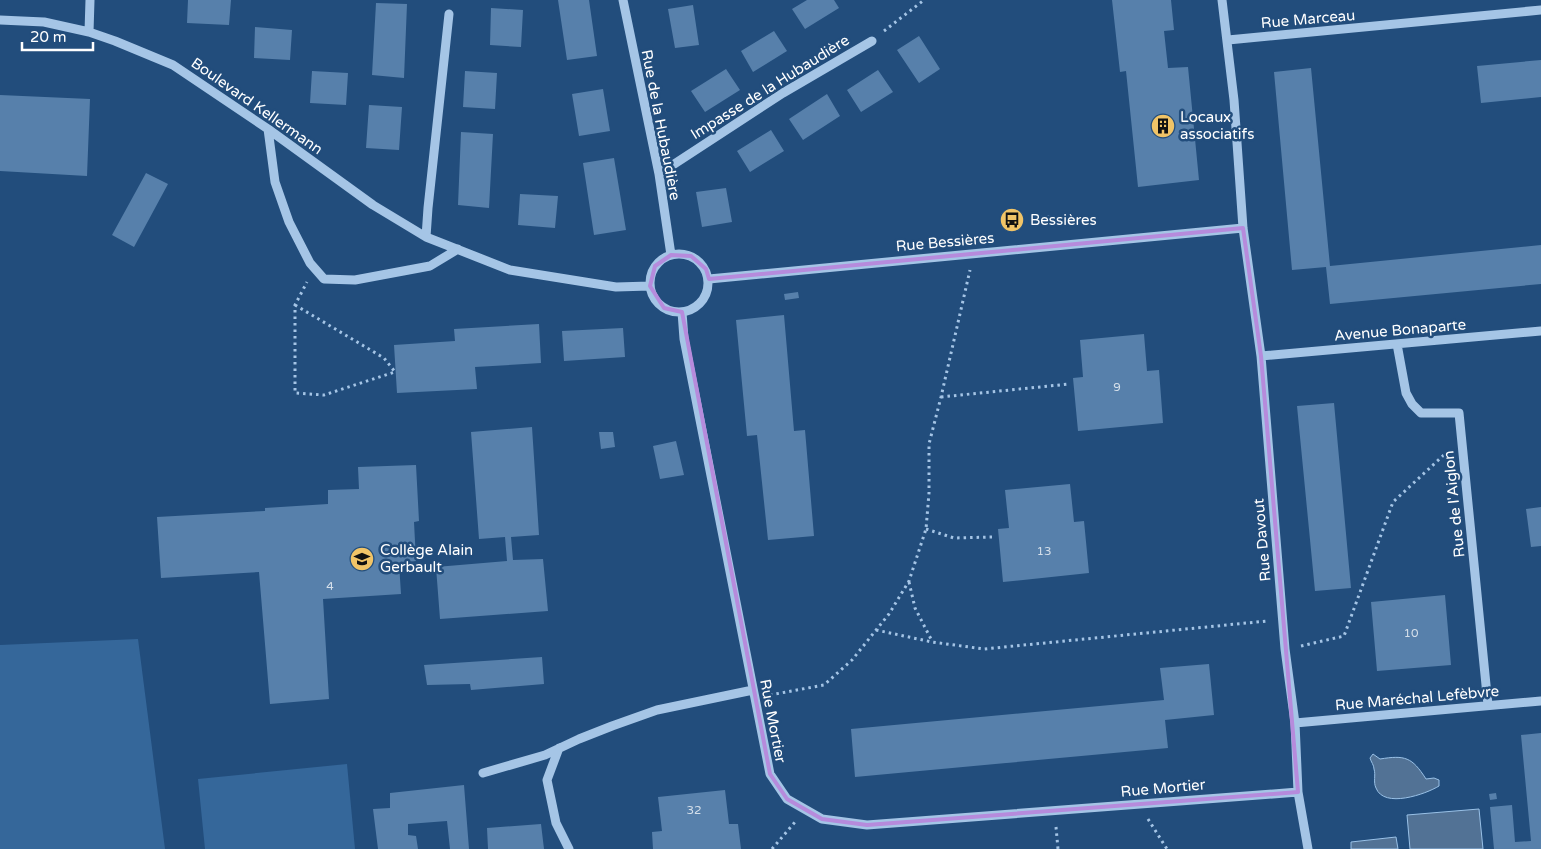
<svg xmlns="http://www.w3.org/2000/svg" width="1541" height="849" font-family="'Varela Round',sans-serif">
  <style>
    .green { fill: #35679a }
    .water { fill: #527295; stroke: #99c1e7 }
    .building { fill: #5780ab }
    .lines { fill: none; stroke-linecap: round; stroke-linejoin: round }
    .path { stroke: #a5c5e6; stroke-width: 3; stroke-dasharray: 2.5 4; stroke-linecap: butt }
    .minor { stroke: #a5c5e6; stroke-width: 9 }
    .marked { fill: none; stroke: #b68bdc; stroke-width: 4; stroke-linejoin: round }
    .labels { text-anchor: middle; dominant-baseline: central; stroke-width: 5; stroke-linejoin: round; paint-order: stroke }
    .number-label { font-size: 12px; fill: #d5dfea }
    .street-label { font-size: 15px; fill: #fff; stroke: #224d7c }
    .poi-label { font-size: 15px; fill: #fff; stroke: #224d7c; text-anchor: start }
  </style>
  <rect width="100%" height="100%" fill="#224d7c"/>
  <path class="green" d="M138,639l27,210h-165v-204z
    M347,764l8,85h-150l-7,-70z"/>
  <path class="water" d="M1373,754l7,5c25,-4 32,-2 46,20l8,-1 5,2v6c-13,8 -55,23 -63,2 -3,-6 0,-13 -2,-19 0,-4 -3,-7 -4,-11z
    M1479,809l4,40h-73l-3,-34z
    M1396,837l2,12h-47v-7z"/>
  <path class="building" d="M188,0h43l-2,25 -42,-2z
    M558,0h31l8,56 -30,4z
    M807,0h27l5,8 -34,21 -13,-20z
    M1112,0h59l3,30 -10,1 4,37 20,-1 11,113 -61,7 -12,-116 -6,1z
    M376,3l31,1 -3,74 -32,-3z
    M693,5l6,40 -24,3 -7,-39z
    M491,8l32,2 -2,37 -31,-2z
    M255,27l37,3 -2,30 -36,-2z
    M774,31l13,20 -34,21 -12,-21z
    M919,36l21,33 -21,14 -22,-33z
    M1541,60v37l-60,6 -4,-37z
    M1311,68l19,198 211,-21v39l-211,20 -4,-37 -34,3 -18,-198z
    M726,69l14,21 -35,22 -14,-21z
    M878,70l15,22 -32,20 -14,-22z
    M312,71l36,2 -2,32 -36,-2z
    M465,71l32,2 -2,36 -32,-2z
    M603,89l7,42 -31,5 -7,-42z
    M827,94l13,22 -37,24 -14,-21z
    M0,95l90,4 -3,77 -87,-5z
    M369,105l33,2 -3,43 -33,-2z
    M771,130l13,21 -34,21 -13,-21z
    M461,132l32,2 -4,74 -31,-3z
    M614,158l12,72 -32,5 -11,-72z
    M146,173l22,11 -34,63 -22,-12z
    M726,188l6,34 -30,5 -6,-35z
    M520,194l38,2 -3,32 -37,-3z
    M1050,215l1,6 -14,1v-6z
    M798,292l1,6 -14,2 -1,-6z
    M784,315l10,116 11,-1 9,106 -46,4 -11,-105 -10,1 -11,-116z
    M539,324l2,39 -66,4 2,22 -80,4 -3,-48 61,-4 -1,-12z
    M623,328l2,29 -61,4 -2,-30z
    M1144,334l3,37 12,-1 4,53 -85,8 -5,-53 10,-1 -3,-37z
    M1334,403l17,185 -36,3 -18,-185z
    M532,427l7,108 -28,2 2,23 30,-1 5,52 -108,8 -4,-52 71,-6 -2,-24 -26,2 -8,-107z
    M599,432h14l2,15 -14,2z
    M676,441l8,34 -24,4 -7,-33z
    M416,465l3,56 -5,1 2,39 -17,2 2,31 -78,5 6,100 -59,5 -11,-132 -98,6 -4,-61 108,-6v-3l63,-4v-14l31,-1 -1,-22z
    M1070,484l4,38 10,-1 5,52 -86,9 -5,-53 11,-1 -4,-38z
    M1541,507v39l-10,1 -5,-38z
    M1445,595l6,70 -74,6 -6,-69z
    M542,657l2,27 -73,6 -1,-6 -43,1 -3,-20z
    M1209,664l5,51 -49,5 3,28 -313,29 -4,-48 313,-29 -4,-32z
    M1541,733v116h-47l-4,-42 22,-2 3,37 16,-1 -10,-106z
    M464,785l5,64h-19l-3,-28 -39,3v11l8,1 2,13h-40l-5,-40 17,-1v-15z
    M725,790l4,34h9l3,25h-88l-1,-17 10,-1 -4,-34z
    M1496,793l1,6 -7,1 -1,-6z
    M541,824l3,25h-56l-1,-21z"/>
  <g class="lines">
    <path class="path" d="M884,31l40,-31
      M295,305l89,53 11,14 -71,23 -29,-2v-88l12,-23
      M941,397l128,-13
      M926,529l28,9 38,-1
      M909,582l6,26 17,33
      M876,630l56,12 52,7 283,-28
      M1301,646l43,-10 49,-134 53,-49
      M770,695l54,-10 28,-25 37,-46 20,-33 17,-52 3,-36v-49l12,-47 29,-127
      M1148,819l19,30
      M1056,827l2,22
      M772,849l23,-27"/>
    <path class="minor" d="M623,0l36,174 12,81
      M1222,0l12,100 9,128 18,128 24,293 10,74 3,69 10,57
      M0,20l44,2 45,10 26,9 58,24 95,64 105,76 53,32 84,33 106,17 34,-1
      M89,32l1,-32
      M1228,40l313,-30
      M268,129l7,53 14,40 21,41 14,16 31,1 75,-14 28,-17
      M659,174l124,-81 89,-52
      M426,237l2,-29 21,-194
      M650 283a29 29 0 1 1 58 0a29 29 0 1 1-58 0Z
      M709,279l534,-51
      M682,312l2,27 86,435 17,25 35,20 45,6 431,-33
      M1397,344l9,49 6,11 9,9h38l29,292
      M1261,356l280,-25
      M1295,723l246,-22
      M559,748l-12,32 9,43 13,26
      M483,773l62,-18 34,-16 33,-13 45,-16 96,-20"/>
  </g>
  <path class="marked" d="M1243,228l18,128 37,436 -431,33 -45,-6 -35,-20 -17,-25 -88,-462 -18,-4 -14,-22 5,-20 16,-11 20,1 15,13 3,10z"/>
  <defs>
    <g id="building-disc" transform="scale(1.25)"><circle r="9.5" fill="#f1c467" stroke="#224d7c"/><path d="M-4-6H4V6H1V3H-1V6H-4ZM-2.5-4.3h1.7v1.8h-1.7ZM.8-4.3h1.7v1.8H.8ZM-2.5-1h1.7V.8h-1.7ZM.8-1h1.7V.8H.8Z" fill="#111"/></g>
    <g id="bus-disc" transform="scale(1.25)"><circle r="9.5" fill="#f1c467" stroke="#224d7c"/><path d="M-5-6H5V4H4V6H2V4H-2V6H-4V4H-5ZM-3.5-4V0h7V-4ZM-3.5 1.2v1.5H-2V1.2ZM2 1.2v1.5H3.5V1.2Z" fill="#111"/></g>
    <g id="school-disc" transform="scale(1.25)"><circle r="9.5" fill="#f1c467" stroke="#224d7c"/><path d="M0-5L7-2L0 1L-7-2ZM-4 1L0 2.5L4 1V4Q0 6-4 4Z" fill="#111"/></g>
  </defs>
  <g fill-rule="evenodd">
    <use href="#building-disc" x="1163" y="126"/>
    <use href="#bus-disc" x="1012" y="220"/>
    <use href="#school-disc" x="362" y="559"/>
  </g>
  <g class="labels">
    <g class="number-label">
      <text x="1117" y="387">9</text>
      <text x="1044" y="551">13</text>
      <text x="330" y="586">4</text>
      <text x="1411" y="633">10</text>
      <text x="694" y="810">32</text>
    </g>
    <g class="street-label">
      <text transform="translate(1308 19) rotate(-5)">Rue Marceau</text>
      <text transform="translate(770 87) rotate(-32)">Impasse de la Hubaudière</text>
      <text transform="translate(257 106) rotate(35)">Boulevard Kellermann</text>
      <text transform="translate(661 125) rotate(79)">Rue de la Hubaudière</text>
      <text transform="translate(945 242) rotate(-5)">Rue Bessières</text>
      <text transform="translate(1400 330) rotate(-5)">Avenue Bonaparte</text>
      <text transform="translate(1454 504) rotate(-96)">Rue de l'Aiglon</text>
      <text transform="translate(1262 540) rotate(-95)">Rue Davout</text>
      <text transform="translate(1417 698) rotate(-5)">Rue Maréchal Lefèbvre</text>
      <text transform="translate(773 721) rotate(79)">Rue Mortier</text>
      <text transform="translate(1163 788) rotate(-5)">Rue Mortier</text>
    </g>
    <g class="poi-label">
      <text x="1180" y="117">Locaux<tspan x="1180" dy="17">associatifs</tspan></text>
      <text x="1030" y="220">Bessières</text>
      <text x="380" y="550">Collège Alain<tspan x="380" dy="17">Gerbault</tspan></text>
    </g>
  </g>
  <path d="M22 42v8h71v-8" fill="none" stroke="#ffffff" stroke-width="2.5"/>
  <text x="30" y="42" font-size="15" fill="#ffffff" stroke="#224d7c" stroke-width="4" paint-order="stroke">20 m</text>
</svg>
